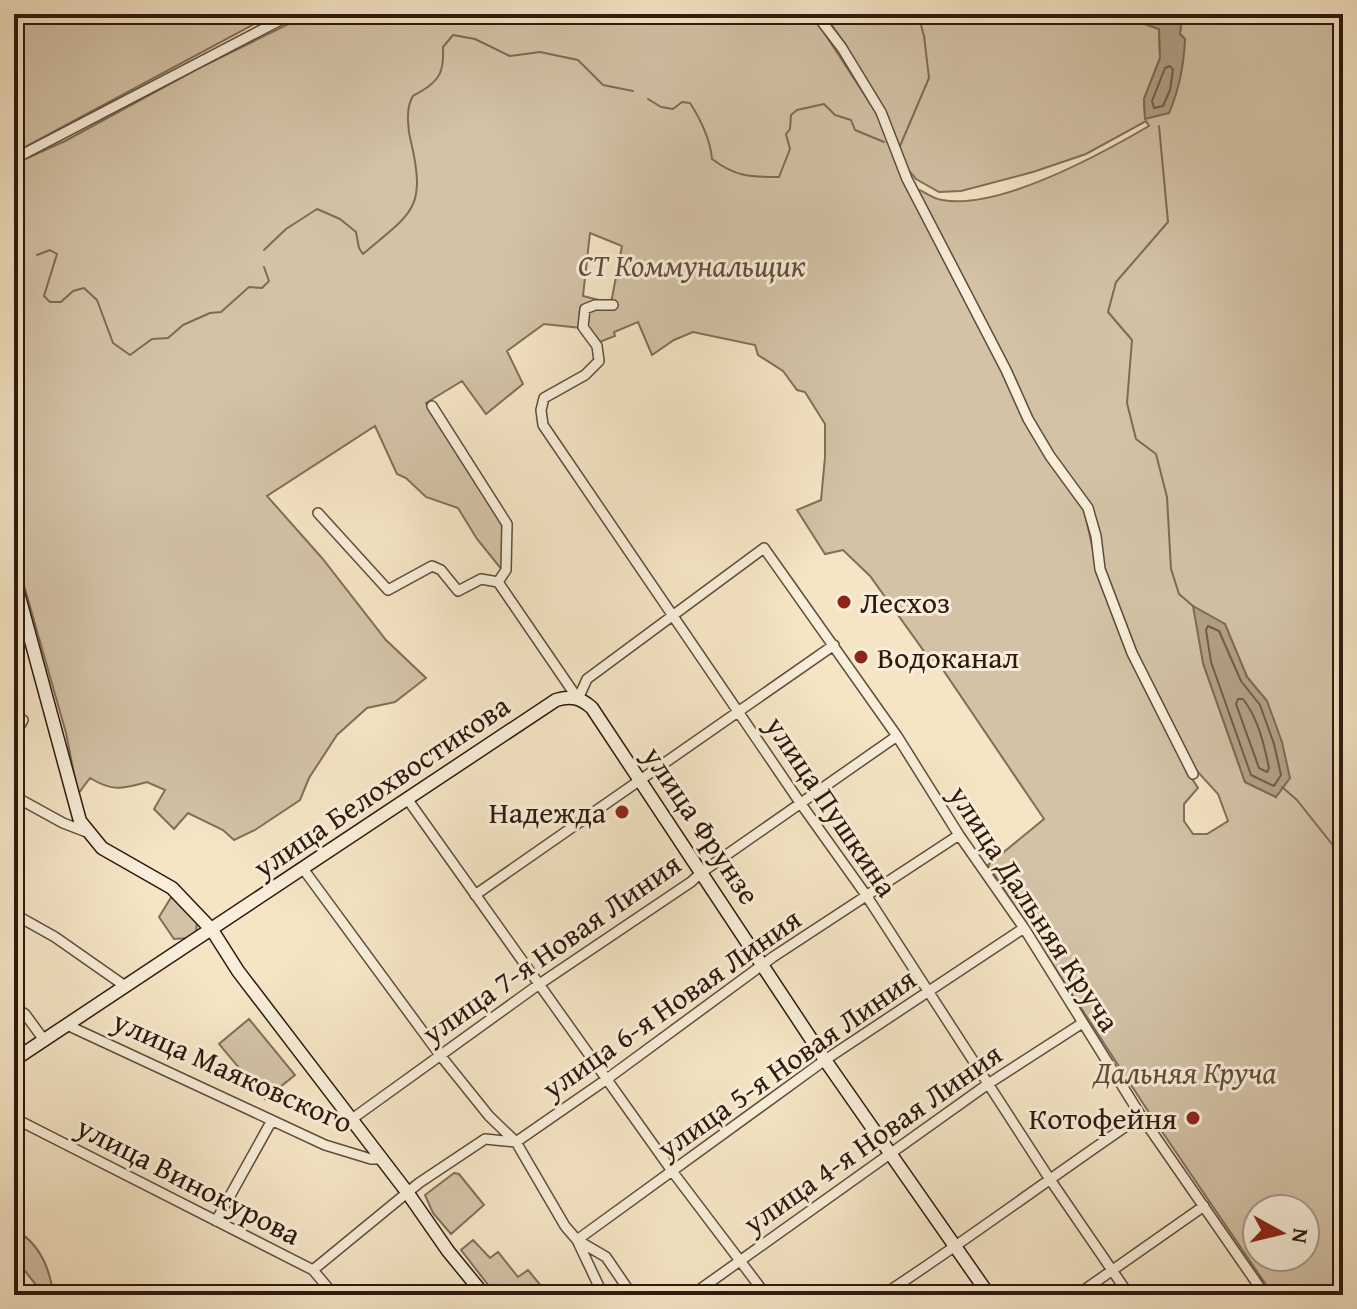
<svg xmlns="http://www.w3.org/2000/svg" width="1357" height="1309" font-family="'Gentium Book Plus',serif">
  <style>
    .green { fill: #d3c2a6; stroke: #816e5a; stroke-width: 2; fill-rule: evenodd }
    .water { fill: #b2a086; stroke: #7e6a56; stroke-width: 2 }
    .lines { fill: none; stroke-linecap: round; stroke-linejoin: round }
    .shore { stroke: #705c4a; stroke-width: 2 }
    .stream { stroke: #7e6a56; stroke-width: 2 }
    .street-casing { stroke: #604c3b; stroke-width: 12 }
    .secondary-casing { stroke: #2f190d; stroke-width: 15 }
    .street { stroke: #f8eed9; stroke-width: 9 }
    .secondary { stroke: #f8eed9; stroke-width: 12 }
    .poi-dot { fill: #8f2418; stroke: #f8eed9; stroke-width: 3 }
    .labels { text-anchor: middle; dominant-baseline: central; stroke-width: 6; stroke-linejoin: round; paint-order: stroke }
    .park-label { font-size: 30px; font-style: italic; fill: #604c3b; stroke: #f8eed9 }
    .poi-label { font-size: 30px; fill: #2f190d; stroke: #f8eed9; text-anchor: start }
    .street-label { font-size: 30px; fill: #2f190d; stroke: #f8eed9 }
  </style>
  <rect width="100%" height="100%" fill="#f5e5c5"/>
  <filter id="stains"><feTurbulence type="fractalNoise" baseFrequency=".0025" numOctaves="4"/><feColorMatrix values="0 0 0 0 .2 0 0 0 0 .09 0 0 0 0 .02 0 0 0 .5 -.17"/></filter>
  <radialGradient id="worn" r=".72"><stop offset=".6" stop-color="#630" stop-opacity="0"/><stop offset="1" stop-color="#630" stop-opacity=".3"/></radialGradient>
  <path class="green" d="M14,14h259l-259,139z
    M309,14h503l67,103 112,228 25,57 67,103 17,76 87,190 11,17 -14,16v17l9,13h14l21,-13 -10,-27 -22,-24 -40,-70 -52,-127 -12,-61 -58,-88 -117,-231 3,-3c7,4 14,9 22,10 57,10 159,-46 207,-74l-3,-5 -60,33 -53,18 -72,19 -22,1 -23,-13 -11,-13 -20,-53 -40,-69 -21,-30h329l-12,8 18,7 1,29 -16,41 1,19 24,-5 11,-41 5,-33 -5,-5 2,-20h161v1281h-70l-125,-184 -158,-243 -2,-3 56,-46 -109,-161 -4,3 -61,-85 -27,-26 -18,4 -28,-44 24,-10 4,-43v-33l-20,-32 -8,-2 -14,-19 -25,-16 -3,-10 -62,-13 -19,8 -22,15 -14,-33 -24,10 1,4 -23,9 -11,-17 -37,-4 -37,27 16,33 -37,30 -24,-33 -36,22 76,119v48l-25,-31 -19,-31 -32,-11 -20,-19 -9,-4 -22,-48 -108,70 55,62 64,82 40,38 -31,24 -28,6 -30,27 -28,43 -9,22 -45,30 -21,10 -11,-10 -35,-17 -14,16 -20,-20 11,-19 -18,-8c-25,7 -34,10 -57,-4l-12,16 -12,-61 -52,-183v-386l51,-23 134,-73zM590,233l32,13 -11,57 -28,-7zM1225,625l22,52 20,24 9,96 -31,-15 -42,-119 -3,-24zM1257,1209h48v48h-48z
    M172,896l25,27 -1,9 -8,6 -14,1 -15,-22z
    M249,1019l46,56 -30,24 -46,-55z
    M454,1173l5,1 25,31 -33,29 -18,-21 -8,-18z
    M14,1229c24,13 35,37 39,63l-9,3 -30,-38z
    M473,1240l17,18 8,-6 20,25 10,-7 18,22 8,-5 6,8h-64l-35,-45z"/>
  <path class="water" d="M1153,14h29l-2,20 5,5c-1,25 -6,51 -16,74l-24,6 -1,-20 16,-41 -1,-29 -18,-6z
    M1193,606l32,18 22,53 20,24 15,41 8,36 -14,19 -31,-15 -42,-119z"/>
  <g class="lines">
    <path class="shore" d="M1170,66l3,4 -3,20 -7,16 -9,2 -2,-7 13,-33z
      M1208,626l11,5 22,50 19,24 14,39 7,31 -7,11 -23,-11 -40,-113 -5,-32z
      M1238,699h5c15,19 21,45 26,69l-2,4 -8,-4 -23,-64z"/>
    <path class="stream" d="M648,99l13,8 12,2 9,-7 8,1c11,17 20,36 22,56 24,18 38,18 67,18l11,-28 -4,-15 4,-5 1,-14 6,-5 27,-6 11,11 16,5 4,10 29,12
      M1159,126l9,96 -52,60 -8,30 24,28 -5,63 9,36 20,15 11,43 4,72 8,25 14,12
      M900,146l29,-68 -5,-42 -6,-22
      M264,250l22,-21 31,-20 23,10 16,13 3,16 4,6c48,-41 64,-44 48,-112 -3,-11 -5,-31 0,-42 2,-6 4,-5 9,-8 21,-12 24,-22 23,-45l10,-12 22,4 35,17 30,-4 38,8 25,25 30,6
      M37,255l13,-5 7,4 -13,42 6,6h11l12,-11 11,-3 13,12 16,43 17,12 22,-16 16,-1 15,-13 27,-12 11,-1 28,-25 13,1 7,-7 -5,-14
      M14,257l8,2
      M1282,787l15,13 46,58"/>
    <g class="street-casing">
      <path id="street" d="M816,14l26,34 39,64 26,67 99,191 22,49 22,37 38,52 8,28 4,33 32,84 61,121
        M14,159l278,-145
        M613,305h-18l-10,4 -2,18 14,19 2,15 -14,14 -41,23 -3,12 2,15 258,379 65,91 183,283 80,117
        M432,406l75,118 -1,46 -8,12
        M318,513l70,77 44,-24 9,4 17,21 23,-12 17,3 80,117
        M578,699l9,-20 177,-131 133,188 62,99 65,93 117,188 124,179
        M14,736l9,-16
        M14,796l49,27 26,10
        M408,800l264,371 94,124
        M304,870l136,185 49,61 27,26 49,84 12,14 29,17 26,38
        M475,895l359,-250
        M14,914l41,23 70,49
        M14,1007l11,7 19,26
        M67,1025l258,120 46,14h8
        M14,1118l299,152 21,25
        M352,1119l186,-134 153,-103 11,-10 195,-136
        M216,1221l55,-99
        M313,1270l106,-87 66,-44 31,3 91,-63 166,-122 186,-122
        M603,1295l-26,-55 248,-180 199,-132
        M692,1295l296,-211 93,-60
        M883,1295c87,-57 171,-120 258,-179
        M1077,1295l127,-89"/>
    </g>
    <g class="secondary-casing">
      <path id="secondary" d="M14,578l66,243 22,27 70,40 40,42 26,41 169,221 41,59 36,44
        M14,1060l542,-360c15,-5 25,-2 36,8l233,352 164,235"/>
    </g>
    <use href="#street" class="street"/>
    <use href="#secondary" class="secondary"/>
  </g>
  <g class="poi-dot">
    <circle cx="844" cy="602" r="8"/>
    <circle cx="861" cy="657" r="8"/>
    <circle cx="622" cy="812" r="8"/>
    <circle cx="1193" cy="1118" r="8"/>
  </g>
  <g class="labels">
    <g class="park-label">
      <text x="692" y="265">СТ Коммунальщик</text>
      <text x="1185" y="1072">Дальняя Круча</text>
    </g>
    <g class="poi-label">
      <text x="860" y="602">Лесхоз</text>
      <text x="877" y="657">Водоканал</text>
      <text x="606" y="812" text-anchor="end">Надежда</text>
      <text x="1177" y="1118" text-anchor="end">Котофейня</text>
    </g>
    <g class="street-label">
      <text transform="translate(381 786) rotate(-34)">улица Белохвостикова</text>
      <text transform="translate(832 806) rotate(56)">улица Пушкина</text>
      <text transform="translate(702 825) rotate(56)">улица Фрунзе</text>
      <text transform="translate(1035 908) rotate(57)">улица Дальняя Круча</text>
      <text transform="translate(551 948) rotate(-35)">улица 7-я Новая Линия</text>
      <text transform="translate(671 1003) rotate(-35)">улица 6-я Новая Линия</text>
      <text transform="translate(786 1063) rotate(-35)">улица 5-я Новая Линия</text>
      <text transform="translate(233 1071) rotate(24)">улица Маяковского</text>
      <text transform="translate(872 1138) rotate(-35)">улица 4-я Новая Линия</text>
      <text transform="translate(189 1180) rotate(27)">улица Винокурова</text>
    </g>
  </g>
  <rect width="1357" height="1309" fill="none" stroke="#f5e5c5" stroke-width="48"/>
  <rect x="16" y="16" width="1325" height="1277" fill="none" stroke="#2f190d" stroke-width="4"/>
  <rect x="24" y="24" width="1309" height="1261" fill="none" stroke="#2f190d" stroke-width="2"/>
  <g transform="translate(1281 1233) rotate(98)"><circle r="38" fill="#f8eed9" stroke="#a89987" stroke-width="2"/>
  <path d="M0-6L14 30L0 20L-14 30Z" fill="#8f2418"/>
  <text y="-12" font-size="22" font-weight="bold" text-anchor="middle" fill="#2f190d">N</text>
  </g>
  <rect width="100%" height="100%" filter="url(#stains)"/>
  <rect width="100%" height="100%" fill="url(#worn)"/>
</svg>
